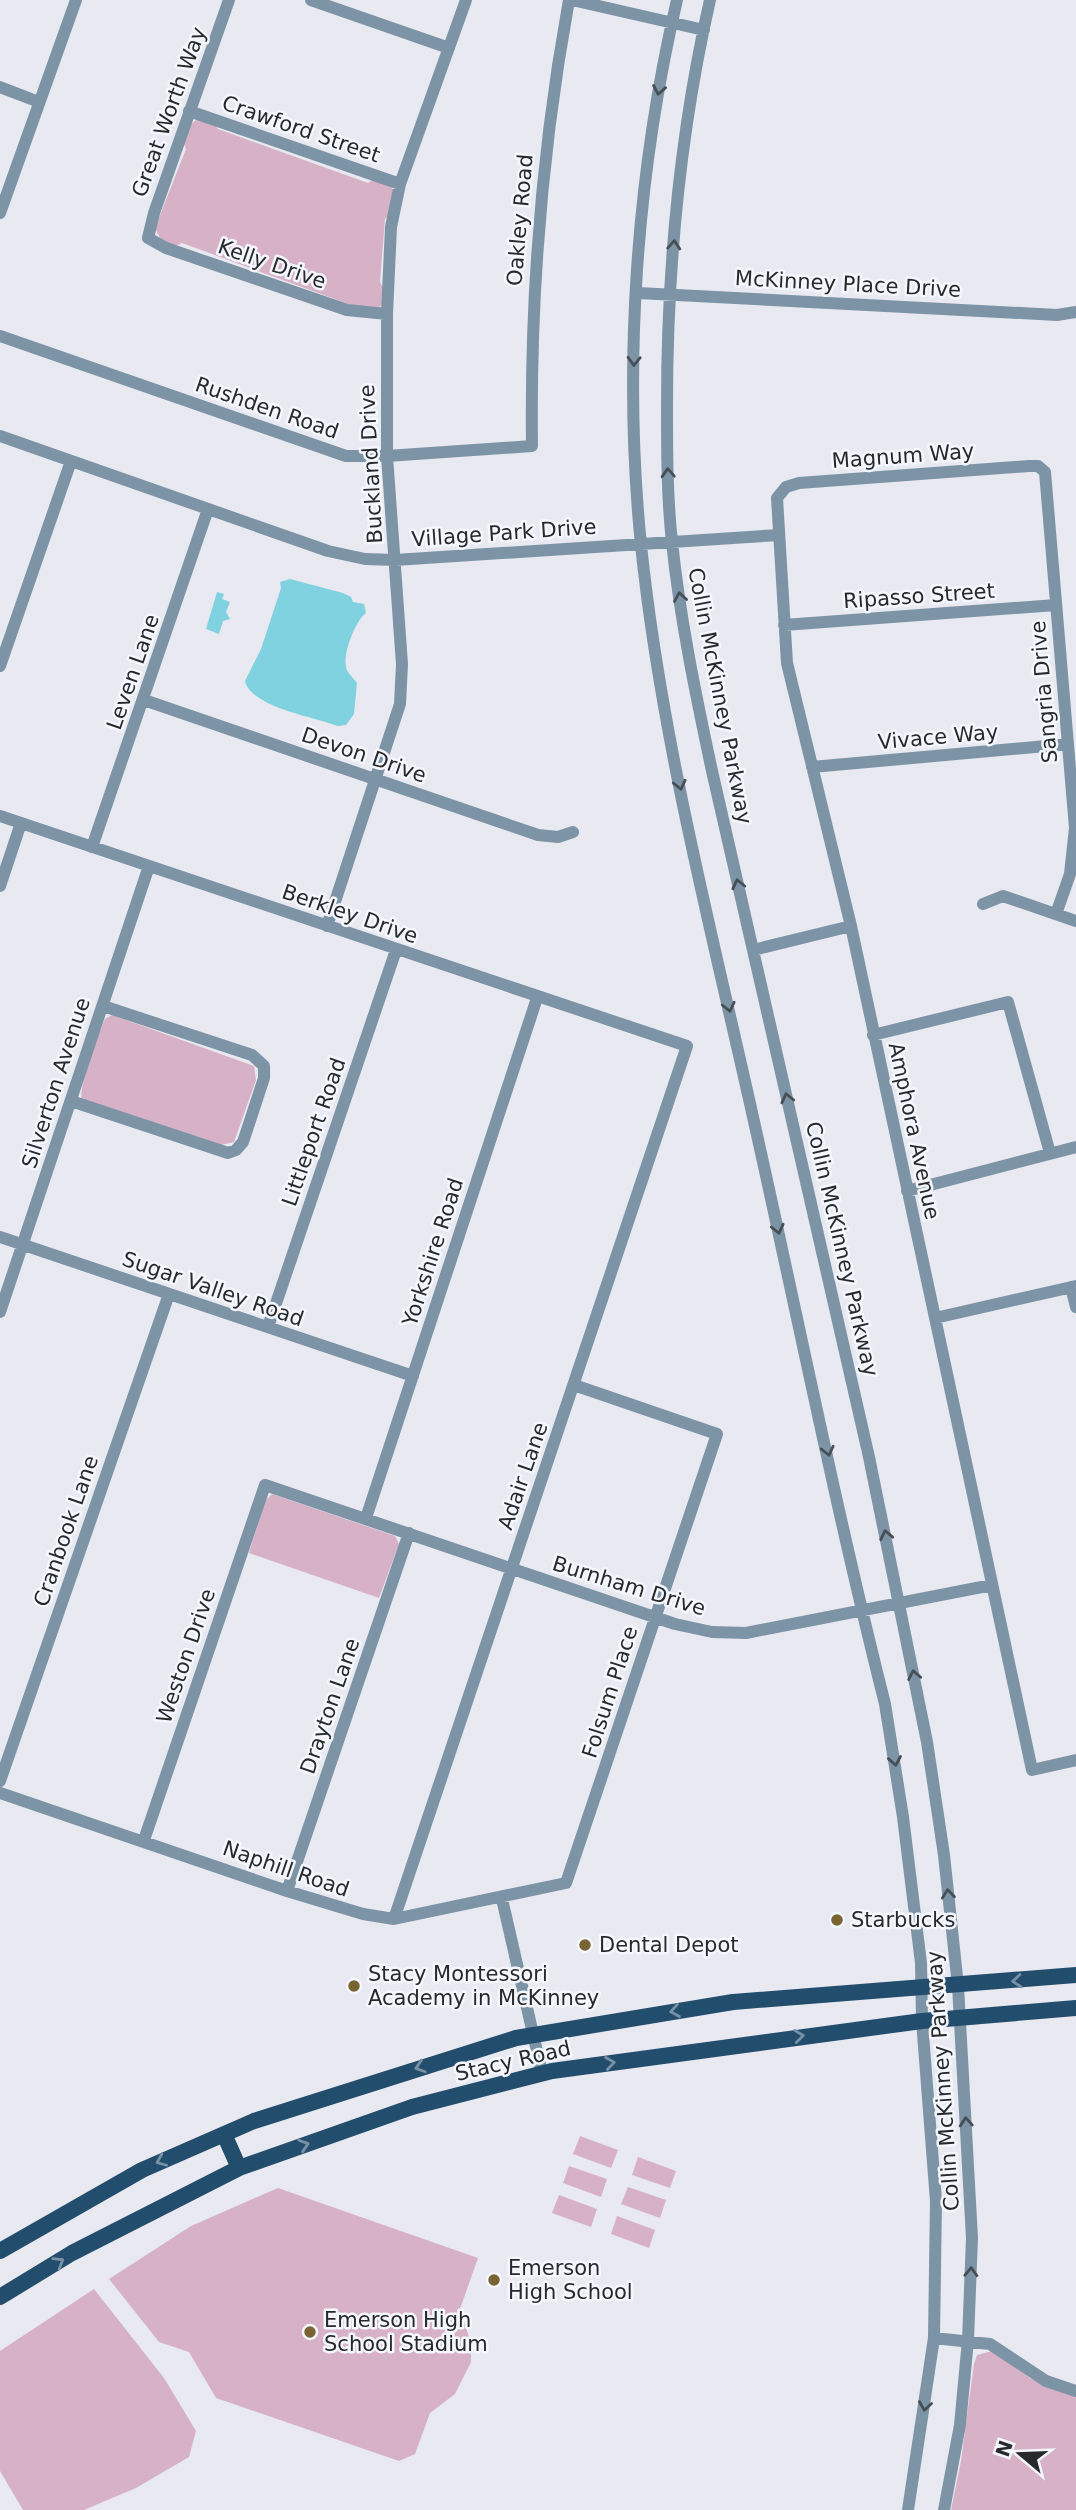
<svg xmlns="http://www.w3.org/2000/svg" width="1076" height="2510" font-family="'DejaVu Sans',sans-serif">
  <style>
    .green { fill: #d7b2c7 }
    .water { fill: #80d2e0 }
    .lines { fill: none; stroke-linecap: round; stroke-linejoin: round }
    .minor { stroke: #7d94a6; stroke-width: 12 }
    .major { stroke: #234d6c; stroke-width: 16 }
    .oneway { stroke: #464e56 }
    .oneway2 { stroke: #7791a6 }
    .poi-dot { fill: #7a6434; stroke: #f5f7fe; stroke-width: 2.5 }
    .labels { text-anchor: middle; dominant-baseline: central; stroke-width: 5; stroke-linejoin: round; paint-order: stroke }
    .street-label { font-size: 21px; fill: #28292b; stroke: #f5f7fe }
    .poi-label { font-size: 21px; fill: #28292b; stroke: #f5f7fe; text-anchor: start }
  </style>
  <rect width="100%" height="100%" fill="#e8e9f1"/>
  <path class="green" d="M199,118l14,5 5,6 150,54 6,-4 16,6 5,8 -6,22 -4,4 -5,63 4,8 -2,15 -4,3h-19l-177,-65 -6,3 -15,-6 -6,-12 31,-79 -2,-5 7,-20z
    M112,1015l142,51 2,14 -22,62 -13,3 -139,-44c-5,-11 17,-68 23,-82z
    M272,1494l123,42 4,8 -20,54 -130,-45 16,-52z
    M580,2136l38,14 -7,18 -38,-14z
    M638,2157l38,14 -6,17 -38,-13z
    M569,2166l38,13 -6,18 -38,-14z
    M628,2187l38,13 -6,18 -39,-14z
    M278,2188l200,70 -18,51 11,34v19l-16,32 -25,19 -15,41 -16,7 -183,-63 -27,-46 -30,-10 -50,-63 82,-53z
    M559,2195l38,14 -6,18 -39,-14z
    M617,2216l38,14 -6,18 -38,-14z
    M94,2289l70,89 32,53 -7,26 -53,31 -52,22h-61l-23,-39v-120z
    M992,2351l38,27 46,19v113h-125l10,-49 13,-97 3,-9z"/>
  <path class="water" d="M290,579l53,14 8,4 2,5 11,2 2,9c-11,8 -25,44 -19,57 2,4 7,9 10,13l-3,31 -8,11 -8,1c-24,-9 -87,-19 -93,-45l16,-32 20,-61 -1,-6z
    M217,592l7,2 -2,5 8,3 -4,10 4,7 -7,2 -4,13 -13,-5z"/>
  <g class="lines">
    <path class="minor" d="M229,0l-75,213 -6,25 18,10 181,62 40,4
      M311,0l138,48
      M572,0l132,30
      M677,0c-41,176 -54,366 -36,545 20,193 70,383 112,572 44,196 83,393 132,587l18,113 18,146 1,58 14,180 -2,137 -26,172
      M710,0c-30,132 -43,269 -43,405 0,45 0,92 5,137 8,77 24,154 40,229l157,686 58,285 17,113 14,131 14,252 -4,102 -8,85 -16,85
      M0,87l39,15
      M189,111l211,73
      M0,213l76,-213
      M638,293l419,22 19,-3
      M0,336l346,120h41l145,-10c-2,-151 10,-298 37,-446
      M0,436l328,115 37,8 30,1 384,-25
      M784,625l272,-20
      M0,666l71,-205
      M144,700l394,135 20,2 15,-5
      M812,767l256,-23
      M0,816l687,230 -293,873
      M92,847l116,-338
      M0,886l21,-63
      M983,904l20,-8 73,25
      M1056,914l14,-40 5,-46 -30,-356 -7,-6h-9l-230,17 -13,4 -9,11 10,165 64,263 181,844 44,-10
      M327,926l73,-222 2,-40 -15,-208v-142l4,-87 9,-43 66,-184
      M753,950l98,-24
      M873,1035l135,-33 42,151
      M71,1101l157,52 8,-3 7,-8 21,-64v-12l-12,-11 -149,-49
      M907,1191l169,-44
      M0,1237l413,139
      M1071,1287l5,20
      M0,1312l149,-446
      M935,1318l141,-32
      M268,1327l128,-377
      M366,1518l171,-520
      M0,1781l169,-487
      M0,1793l287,98 76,23 31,5 172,-36 151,-449 -143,-49
      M144,1840l121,-355 410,139 37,8 34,1 246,-48
      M287,1891l122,-358
      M502,1899l40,174
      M934,2338l56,6 56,37 30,10"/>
    <path class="major" d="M224,2134l15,34
      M0,2251l142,-81 112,-49 262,-83 217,-36 343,-27
      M0,2297l72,-44 167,-85 173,-61 140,-36 370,-50 154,-13"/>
  </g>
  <defs><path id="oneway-chevron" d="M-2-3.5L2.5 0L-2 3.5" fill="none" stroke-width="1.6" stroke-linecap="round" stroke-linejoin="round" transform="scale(1.75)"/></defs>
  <g class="oneway">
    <use href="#oneway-chevron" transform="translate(659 90) rotate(100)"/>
    <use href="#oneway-chevron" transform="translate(674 245) rotate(-86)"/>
    <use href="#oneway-chevron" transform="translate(634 361) rotate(92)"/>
    <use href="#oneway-chevron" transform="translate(668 473) rotate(-93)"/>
    <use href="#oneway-chevron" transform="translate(680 597) rotate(-99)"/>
    <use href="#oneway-chevron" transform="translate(680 785) rotate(77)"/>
    <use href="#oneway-chevron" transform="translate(738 884) rotate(-103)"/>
    <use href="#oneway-chevron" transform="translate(729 1007) rotate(77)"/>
    <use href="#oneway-chevron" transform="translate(787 1098) rotate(-103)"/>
    <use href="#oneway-chevron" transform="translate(778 1229) rotate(77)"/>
    <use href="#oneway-chevron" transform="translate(828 1451) rotate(77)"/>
    <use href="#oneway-chevron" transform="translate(886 1535) rotate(-102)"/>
    <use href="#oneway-chevron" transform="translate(914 1675) rotate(-101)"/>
    <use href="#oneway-chevron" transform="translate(895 1761) rotate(80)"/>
    <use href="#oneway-chevron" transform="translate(948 1894) rotate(-96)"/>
    <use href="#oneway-chevron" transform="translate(966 2122) rotate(-94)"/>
    <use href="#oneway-chevron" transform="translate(971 2272) rotate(-88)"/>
    <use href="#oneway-chevron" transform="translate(925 2406) rotate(98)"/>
  </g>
  <g class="oneway2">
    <use href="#oneway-chevron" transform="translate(1017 1981) rotate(175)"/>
    <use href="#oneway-chevron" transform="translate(675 2011) rotate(171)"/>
    <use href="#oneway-chevron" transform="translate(799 2036) rotate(-7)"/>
    <use href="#oneway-chevron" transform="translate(610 2063) rotate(-8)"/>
    <use href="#oneway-chevron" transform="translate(420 2067) rotate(162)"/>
    <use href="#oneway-chevron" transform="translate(304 2145) rotate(-18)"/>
    <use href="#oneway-chevron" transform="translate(161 2161) rotate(157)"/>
    <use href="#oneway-chevron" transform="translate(59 2262) rotate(-31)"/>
  </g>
  <g class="poi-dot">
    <circle cx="837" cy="1920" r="7"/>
    <circle cx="585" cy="1945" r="7"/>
    <circle cx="354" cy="1986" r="7"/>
    <circle cx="494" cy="2280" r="7"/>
    <circle cx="310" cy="2332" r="7"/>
  </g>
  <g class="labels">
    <g class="street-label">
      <text transform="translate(169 112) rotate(-70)">Great Worth Way</text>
      <text transform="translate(301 129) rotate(19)">Crawford Street</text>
      <text transform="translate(520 220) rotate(-85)">Oakley Road</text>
      <text transform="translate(272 264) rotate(19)">Kelly Drive</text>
      <text transform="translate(848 284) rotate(3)">McKinney Place Drive</text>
      <text transform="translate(267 408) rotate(19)">Rushden Road</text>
      <text transform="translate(903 456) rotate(-4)">Magnum Way</text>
      <text transform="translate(371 464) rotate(-93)">Buckland Drive</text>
      <text transform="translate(504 533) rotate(-4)">Village Park Drive</text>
      <text transform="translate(919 596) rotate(-4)">Ripasso Street</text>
      <text transform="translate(133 672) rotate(-71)">Leven Lane</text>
      <text transform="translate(1044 692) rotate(-95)">Sangria Drive</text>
      <text transform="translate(720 696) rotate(79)">Collin McKinney Parkway</text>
      <text transform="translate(938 737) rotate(-5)">Vivace Way</text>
      <text transform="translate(364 755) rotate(19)">Devon Drive</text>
      <text transform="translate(350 914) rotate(19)">Berkley Drive</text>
      <text transform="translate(56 1083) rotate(-72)">Silverton Avenue</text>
      <text transform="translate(914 1131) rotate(78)">Amphora Avenue</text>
      <text transform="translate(314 1132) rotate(-71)">Littleport Road</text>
      <text transform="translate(842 1249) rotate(77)">Collin McKinney Parkway</text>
      <text transform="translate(433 1252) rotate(-72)">Yorkshire Road</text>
      <text transform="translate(213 1289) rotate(19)">Sugar Valley Road</text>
      <text transform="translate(523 1476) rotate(-71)">Adair Lane</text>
      <text transform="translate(66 1531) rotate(-71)">Cranbook Lane</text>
      <text transform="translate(629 1586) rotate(17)">Burnham Drive</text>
      <text transform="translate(186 1656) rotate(-71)">Weston Drive</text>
      <text transform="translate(610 1692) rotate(-72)">Folsum Place</text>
      <text transform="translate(330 1706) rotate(-71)">Drayton Lane</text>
      <text transform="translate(286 1869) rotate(19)">Naphill Road</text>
      <text transform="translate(513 2061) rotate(-13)">Stacy Road</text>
      <text transform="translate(943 2081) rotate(-94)">Collin McKinney Parkway</text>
    </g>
    <g class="poi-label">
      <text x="851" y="1920">Starbucks</text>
      <text x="599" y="1945">Dental Depot</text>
      <text x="368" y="1974">Stacy Montessori<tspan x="368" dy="24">Academy in McKinney</tspan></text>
      <text x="508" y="2268">Emerson<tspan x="508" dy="24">High School</tspan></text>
      <text x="324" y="2320">Emerson High<tspan x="324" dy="24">School Stadium</tspan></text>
    </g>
  </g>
  <g transform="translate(1020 2454) rotate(289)" stroke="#f5f7fe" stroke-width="5" paint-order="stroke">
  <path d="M0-5L12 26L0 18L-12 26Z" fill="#28292b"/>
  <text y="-10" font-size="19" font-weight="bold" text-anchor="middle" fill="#28292b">N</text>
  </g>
</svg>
